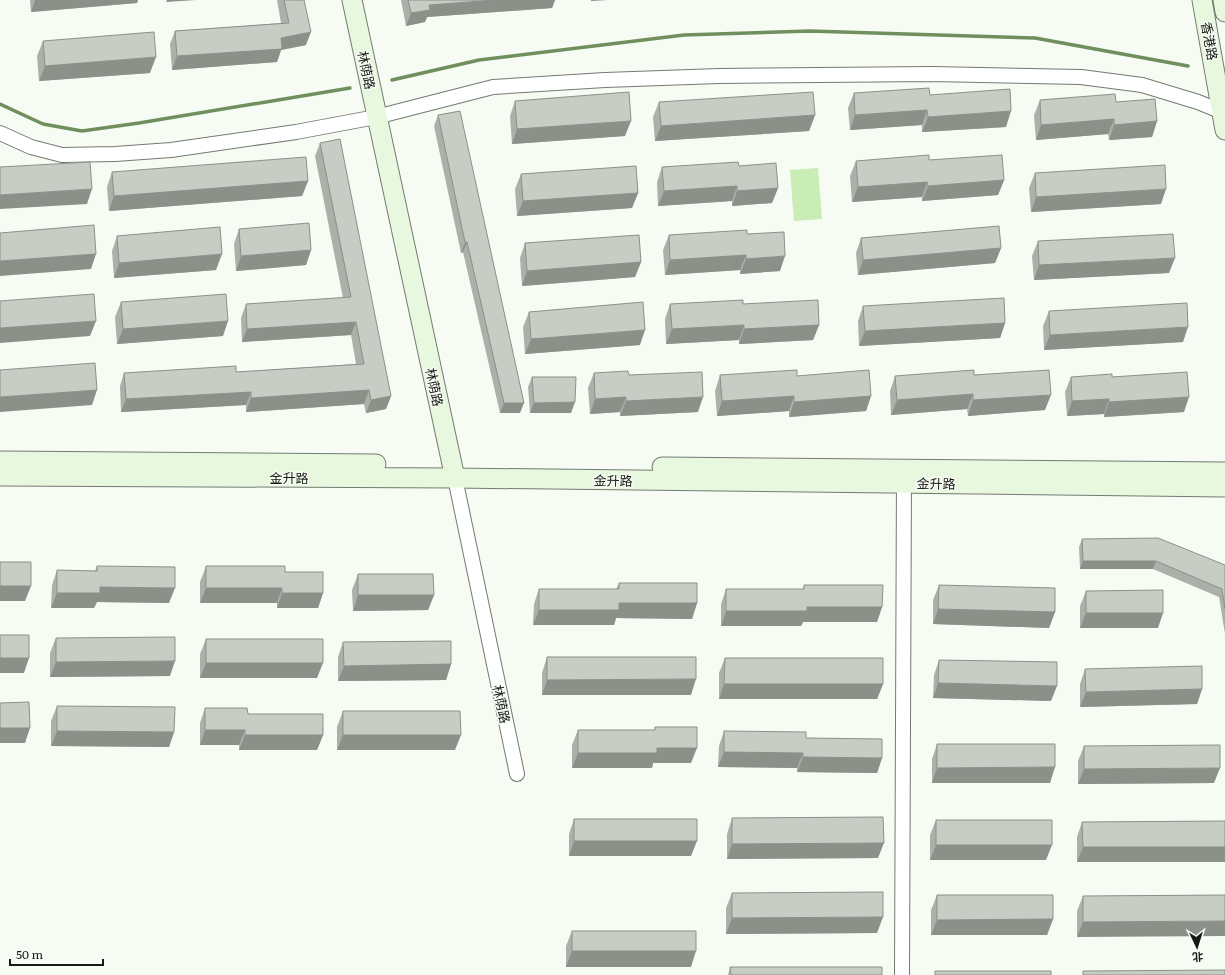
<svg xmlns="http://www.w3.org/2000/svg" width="1225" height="975" font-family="Literata,'Noto Sans SC',serif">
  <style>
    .green { fill: #c9edb5 }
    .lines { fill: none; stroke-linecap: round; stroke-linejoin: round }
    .stream { stroke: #718f5e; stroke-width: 3.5 }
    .street-casing { stroke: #747a72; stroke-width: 16 }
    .secondary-casing { stroke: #747a72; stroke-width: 21 }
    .street { stroke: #fff; stroke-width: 14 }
    .secondary { stroke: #e8f8df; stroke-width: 19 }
    .wall { fill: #abb0a9 }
    .shaded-wall { fill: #8b9089 }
    .building { fill: #c7cdc4; stroke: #8b9089 }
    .labels { text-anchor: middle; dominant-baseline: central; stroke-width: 3; stroke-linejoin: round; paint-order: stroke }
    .street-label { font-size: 13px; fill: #171915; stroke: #f6fcf3 }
  </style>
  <rect width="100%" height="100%" fill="#f6fcf3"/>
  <path class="green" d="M818,168l4,51 -28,2 -4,-51z"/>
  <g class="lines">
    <path class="stream" d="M392,80l87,-20 205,-25 126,-4 225,7 153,28
      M0,104l43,20 39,7 57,-8 211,-35"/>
    <g class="street-casing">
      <path id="street" d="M0,133l31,14 31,8 53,-1 56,-4 125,-18 80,-15 117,-30 112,-7 114,-4 213,-2 149,3 61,8 56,17 27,11
        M455,478l62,296
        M902,975l2,-501"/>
    </g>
    <g class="secondary-casing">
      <path id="secondary" d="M352,0l103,478
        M1202,0l23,130
        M1223,0l2,12
        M0,461l376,3
        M662,467l563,5
        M0,476l455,2 770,9"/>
    </g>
    <use href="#street" class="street"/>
    <use href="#secondary" class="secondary"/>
  </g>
  <path class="wall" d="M30,0h108l-1,3 -106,9z
    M277,0h27l2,45 -25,5 -4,12 -105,8 -2,-26 5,-13 106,-8z
    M401,0h154l-3,8 -125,9 -2,5 -19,4z
    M43,41l107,32 -111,8 -2,-25z
    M854,93l76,2 76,32 -84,5v-7l-72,5 -2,-22z
    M1040,100l76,2 41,19 -5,16 -43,3 -1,-6 -72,6 -2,-25z
    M515,101l110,35 -113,8 -2,-28z
    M659,102l156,13 -6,16 -154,10 -2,-24z
    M438,115l82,298h-20l-37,-161 -2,1 -27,-127z
    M320,143l71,253 -5,13 -20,4 -2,-9 -118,8v-7l-125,7 -1,-26 4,-13 112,-1 120,-8 -5,-29 -109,7 -1,-24 5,-14 97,-6 -28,-142z
    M929,160l75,20 -6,15 -76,6v-4l-70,5 -2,-26 6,-15z
    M739,166l39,22 -6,15 -40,3v-5l-74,5 -1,-24 5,-15z
    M112,172l196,9 -6,15 -193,15 -2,-24z
    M1035,173l126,31 -130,8 -2,-24z
    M521,174l117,19 -6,15 -115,8 -2,-27z
    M239,229l72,21 -5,15 -70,6 -2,-27z
    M747,234l33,37 -40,3v-4l-75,5 -2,-25 6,-15z
    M117,236l99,34 -102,8 -2,-27z
    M861,238l140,10 -6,15 -137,12 -2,-22z
    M1038,241l131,32 -135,7 -2,-24z
    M525,243l116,19 -6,15 -113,9 -2,-28z
    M121,302l102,34 -106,8 -2,-27z
    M670,304h73l76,21 -6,15 -74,4v-4l-73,4 -1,-25z
    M863,306l142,17 -5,15 -141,8 -1,-25z
    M1049,311l134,31 -139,8 -1,-24z
    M529,312l111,33 -115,9 -2,-27z
    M594,373l35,2 69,37 -78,4v-4l-30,2 -2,-26z
    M720,375l77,1 74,20 -5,15 -77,6v-6l-72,5 -2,-25z
    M974,375l71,35 -77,6 -1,-7 -76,6 -1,-24 5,-15z
    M532,377l39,36h-41l-2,-26z
    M1071,377h41l72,35 -80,5v-3l-37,2 -2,-24z
    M1082,539l143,26v69l-6,-37 -66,-28h-73l-1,-22z
    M97,566l72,37 -72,-1 -3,6h-43l1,-23 5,-15 38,1z
    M206,566l79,6 38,21 -5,15h-41v-5h-77v-21z
    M358,574l76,21 -6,15 -75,1 -1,-21z
    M619,583l78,20 -5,16 -76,-1 -2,7h-81l1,-21 5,-15h77z
    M804,585l78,22 -5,15h-74l-2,4h-80v-22l5,-15h77z
    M939,585l116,27 -6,16 -116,-4v-24z
    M1086,591l72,37h-78v-22z
    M56,638l114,38 -120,1v-24z
    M206,639l111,39h-117v-24z
    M343,642l108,22 -5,16 -108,1v-24z
    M547,657l144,38h-149v-22z
    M725,658l158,26 -6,15h-158v-26z
    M939,660l112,41 -118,-3 1,-23z
    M1085,669l117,20 -5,15 -117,3v-23z
    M57,706l117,26 -5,15 -118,-1v-25z
    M205,708l43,6 75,21 -6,15h-78v-5h-39v-22z
    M343,711l112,39h-118v-23z
    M655,727l36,36h-38l-1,5h-80v-23l6,-15h76z
    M724,731l82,7 76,20 -5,15 -80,-1v-4l-79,-1 1,-21z
    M937,744l113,39h-118v-24z
    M1084,746l130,37 -136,1v-23z
    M732,818l146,40 -151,1v-25z
    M574,819l117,37h-122v-22z
    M936,820l110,40h-116v-25z
    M1225,821v41h-148v-25l5,-15z
    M732,893l145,40 -151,1v-26z
    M937,895l116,24 -6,16h-116v-25z
    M1225,895l-148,42v-26l6,-15z
    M572,931l119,36h-125v-21z
    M730,967l152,8h-154z"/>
  <path class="shaded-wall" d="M35,0h103l-1,3 -106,9z
    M167,0h29l-30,2z
    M495,0h60l-3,8 -125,9 -2,5 -19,4 5,-13 18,-8z
    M591,0h17l-17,1z
    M311,32l-5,13 -25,5 -4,12 -105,8 5,-14 104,-18z
    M156,57l-6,16 -111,8 6,-15z
    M927,110l-5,15 -72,5 5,-15z
    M1011,111l-5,16 -84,5 6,-15z
    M815,115l-6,16 -154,10 6,-15z
    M1114,119l-6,15 -72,6 5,-15z
    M631,121l-6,15 -113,8 5,-15z
    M1157,121l-5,16 -43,3 5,-15z
    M1004,180l-6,15 -76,6 6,-15z
    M308,181l-6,15 -193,15 5,-15z
    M927,182l-5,15 -70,5 6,-15z
    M737,186l-5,15 -74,5 6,-15z
    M778,188l-6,15 -40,3 5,-15z
    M92,189l-5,15 -87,5v-14z
    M1166,189l-5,15 -130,8 5,-15z
    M638,193l-6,15 -115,8 6,-15z
    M465,242h2l-4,10 -2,1z
    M1001,248l-6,15 -137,12 5,-15z
    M311,250l-5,15 -70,6 5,-15z
    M96,254l-5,15 -91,7v-15z
    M222,254l-6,16 -102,8 5,-15z
    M746,255l-6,15 -75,5 5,-15z
    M785,256l-5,15 -40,3 6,-15z
    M1175,258l-6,15 -135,7 5,-15z
    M641,262l-6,15 -113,9 5,-15z
    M96,321l-6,15 -90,7v-15z
    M228,321l-5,15 -106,8 6,-15z
    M356,322l-5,13 -109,7 5,-13z
    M1005,323l-5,15 -141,8 6,-15z
    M744,325l-5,15 -73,4 6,-15z
    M819,325l-6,15 -74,4 5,-15z
    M1188,327l-5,15 -139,8 6,-15z
    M645,330l-5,15 -115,9 6,-15z
    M97,390l-5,15 -92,7v-15z
    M369,390l-5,14 -118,8 5,-14z
    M251,392l-5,13 -125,7 5,-13z
    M973,394l-6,15 -76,6 6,-15z
    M1051,395l-6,15 -77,6 5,-16z
    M391,396l-5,13 -20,4 5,-13z
    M794,396l-5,15 -72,5 5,-15z
    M871,396l-5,15 -77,6 5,-15z
    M626,397l-6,15 -30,2 5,-15z
    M703,397l-5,15 -78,4 6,-15z
    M1189,397l-5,15 -80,5 5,-15z
    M1109,399l-5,15 -37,2 5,-15z
    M575,402l-4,11h-41l4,-10z
    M504,403h20l-4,10h-20z
    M1083,561h73l-3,8h-73z
    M0,586h31l-6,15h-25z
    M100,587l75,1 -6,15 -72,-1 -3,6h-43l6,-15z
    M206,588h76l-5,15h-77z
    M282,593h41l-5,15h-41z
    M358,595h76l-6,15 -75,1z
    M619,603h78l-5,16 -76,-1 -2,7h-81l6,-15z
    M807,607h75l-5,15h-74l-2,4h-80l5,-15z
    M938,609l117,3 -6,16 -116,-4z
    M1086,613h77l-5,15h-78z
    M0,658h29l-5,15h-24z
    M175,661l-5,15 -120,1 6,-15z
    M206,663h117l-6,15h-117z
    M451,664l-5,16 -108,1 6,-15z
    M696,679l-5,16h-149l5,-15z
    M938,683l119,3 -6,15 -118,-3z
    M724,684h159l-6,15h-158z
    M1202,689l-5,15 -117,3 6,-15z
    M0,728h30l-5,15h-25z
    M205,730h40l-6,15h-39z
    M57,731l117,1 -5,15 -118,-1z
    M245,735h78l-6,15h-78z
    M343,735h118l-6,15h-118z
    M657,748h40l-6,15h-38l-1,5h-80l6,-15z
    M724,752l79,1 -6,15 -79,-1z
    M803,757l79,1 -5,15 -80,-1z
    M1055,767l-5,16h-118l5,-15z
    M1220,768l-6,15 -136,1 6,-15z
    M574,841h123l-6,15h-122z
    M884,843l-6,15 -151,1 5,-15z
    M936,845h116l-6,15h-116z
    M1083,847h142v15h-148z
    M883,917l-6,16 -151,1 6,-16z
    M1053,919l-6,16h-116l6,-15z
    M1225,921v15l-148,1 6,-15z
    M572,951h124l-5,16h-125z"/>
  <path class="building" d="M284,0h20l7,32 -30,6 1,11 -105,7 -2,-25 114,-8z
    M408,0h87l-66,5 1,5 -19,3z
    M154,32l2,25 -111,9 -2,-25z
    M929,88l1,7 80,-6 1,22 -83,6 -1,-7 -72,5 -1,-22z
    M629,92l2,29 -114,8 -2,-28z
    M813,92l2,23 -154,11 -2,-24z
    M1115,94l1,8 39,-3 2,22 -43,4v-6l-73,6 -1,-25z
    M460,111l64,292h-20l-37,-161h-2l-27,-127z
    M340,139l51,257 -20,4 -2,-10 -118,8v-6l-125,7 -2,-26 112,-7v6l128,-8 -8,-42 -109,7 -1,-25 105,-7 -31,-154z
    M929,155v5l73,-5 2,25 -76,6 -1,-4 -69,5 -2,-26z
    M306,157l2,24 -194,15 -2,-24z
    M90,162l2,27 -92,6v-28z
    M738,162l1,4 37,-3 2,25 -41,3v-5l-73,5 -2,-24z
    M1165,165l1,24 -130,8 -1,-24z
    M636,166l2,27 -115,8 -2,-27z
    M309,223l2,27 -70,6 -2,-27z
    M94,225l2,29 -96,7v-28z
    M999,226l2,22 -138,12 -2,-22z
    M220,227l2,27 -103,9 -2,-27z
    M747,230v4l37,-2 1,24 -39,3v-4l-76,5 -1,-25z
    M1173,234l2,24 -136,7 -1,-24z
    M639,235l2,27 -114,9 -2,-28z
    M94,294l2,27 -96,7v-27z
    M226,294l2,27 -105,8 -2,-27z
    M1004,298l1,25 -140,8 -2,-25z
    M743,300v4l75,-4 1,25 -75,4v-4l-72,4 -2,-25z
    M643,302l2,28 -114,9 -2,-27z
    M1187,303l1,24 -138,8 -1,-24z
    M95,363l2,27 -97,7v-27z
    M797,370v6l72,-6 2,26 -77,6v-6l-72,5 -2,-26z
    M974,370v5l75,-5 2,25 -78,5v-6l-76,6 -2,-24z
    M628,371l1,4 73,-3 1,25 -77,4v-4l-31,2 -1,-26z
    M1187,372l2,25 -80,5v-3l-37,2 -1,-24 41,-3v3z
    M532,377h44l-1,25 -41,1z
    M1158,538l67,27v44l-3,-20 -66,-28h-73l-1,-22z
    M0,562h31v24h-31z
    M97,566l78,1v21l-75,-1v6h-43v-23l40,1z
    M206,566h79v6h38v21h-41v-5h-76z
    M358,574h75l1,21h-76z
    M619,583h78v20h-78v7h-80v-21h80z
    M804,585h79l-1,22h-75v4h-81v-22h78z
    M939,585l116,3v24l-117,-3z
    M1163,590v23h-77v-22z
    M0,635h29v23h-29z
    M175,637v24l-119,1v-24z
    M206,639h117v24h-117z
    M451,641v23l-107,2 -1,-24z
    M547,657h149v22l-149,1z
    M725,658h158v26h-159z
    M939,660l118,2v24l-119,-3z
    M1202,666v23l-116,3 -1,-23z
    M29,702l1,26h-30v-25z
    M57,706l118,1 -1,25 -117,-1z
    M205,708h42l1,6h75v21h-78v-5h-40z
    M343,711h117l1,24h-118z
    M655,727h42v21h-40v5h-79v-23h77z
    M724,731l82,1v6l76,1v19l-79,-1v-4l-79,-1z
    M937,744h118v23l-118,1z
    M1220,745v23l-136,1v-23z
    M883,817l1,26 -152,1v-26z
    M574,819h123v22h-123z
    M936,820h116v25h-116z
    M1225,821v26h-142l-1,-25z
    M883,892v25l-151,1v-25z
    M937,895h116v24l-116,1z
    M1225,895v26l-142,1v-26z
    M572,931h124v20h-124z
    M730,967h152v8h-151z
    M1225,970v5h-142v-4z
    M935,971h116v4h-116z"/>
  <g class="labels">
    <g class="street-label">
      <text transform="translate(1210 41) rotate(80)">香港路</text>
      <text transform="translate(367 70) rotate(78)">林荫路</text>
      <text transform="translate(435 387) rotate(78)">林荫路</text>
      <text x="289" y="477">金升路</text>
      <text transform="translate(613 480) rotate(1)">金升路</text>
      <text transform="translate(936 483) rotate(1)">金升路</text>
      <text transform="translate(502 704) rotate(78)">林荫路</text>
    </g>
  </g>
  <g transform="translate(1197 947) rotate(176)" stroke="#f6fcf3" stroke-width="3" paint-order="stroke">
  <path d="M0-3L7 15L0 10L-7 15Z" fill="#171915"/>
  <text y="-6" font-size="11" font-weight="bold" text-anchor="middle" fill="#171915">北</text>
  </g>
  <path d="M10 959v6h93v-6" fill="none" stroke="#171915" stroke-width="2"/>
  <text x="16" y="959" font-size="12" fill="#171915" stroke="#f6fcf3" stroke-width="3" paint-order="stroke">50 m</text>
</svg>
